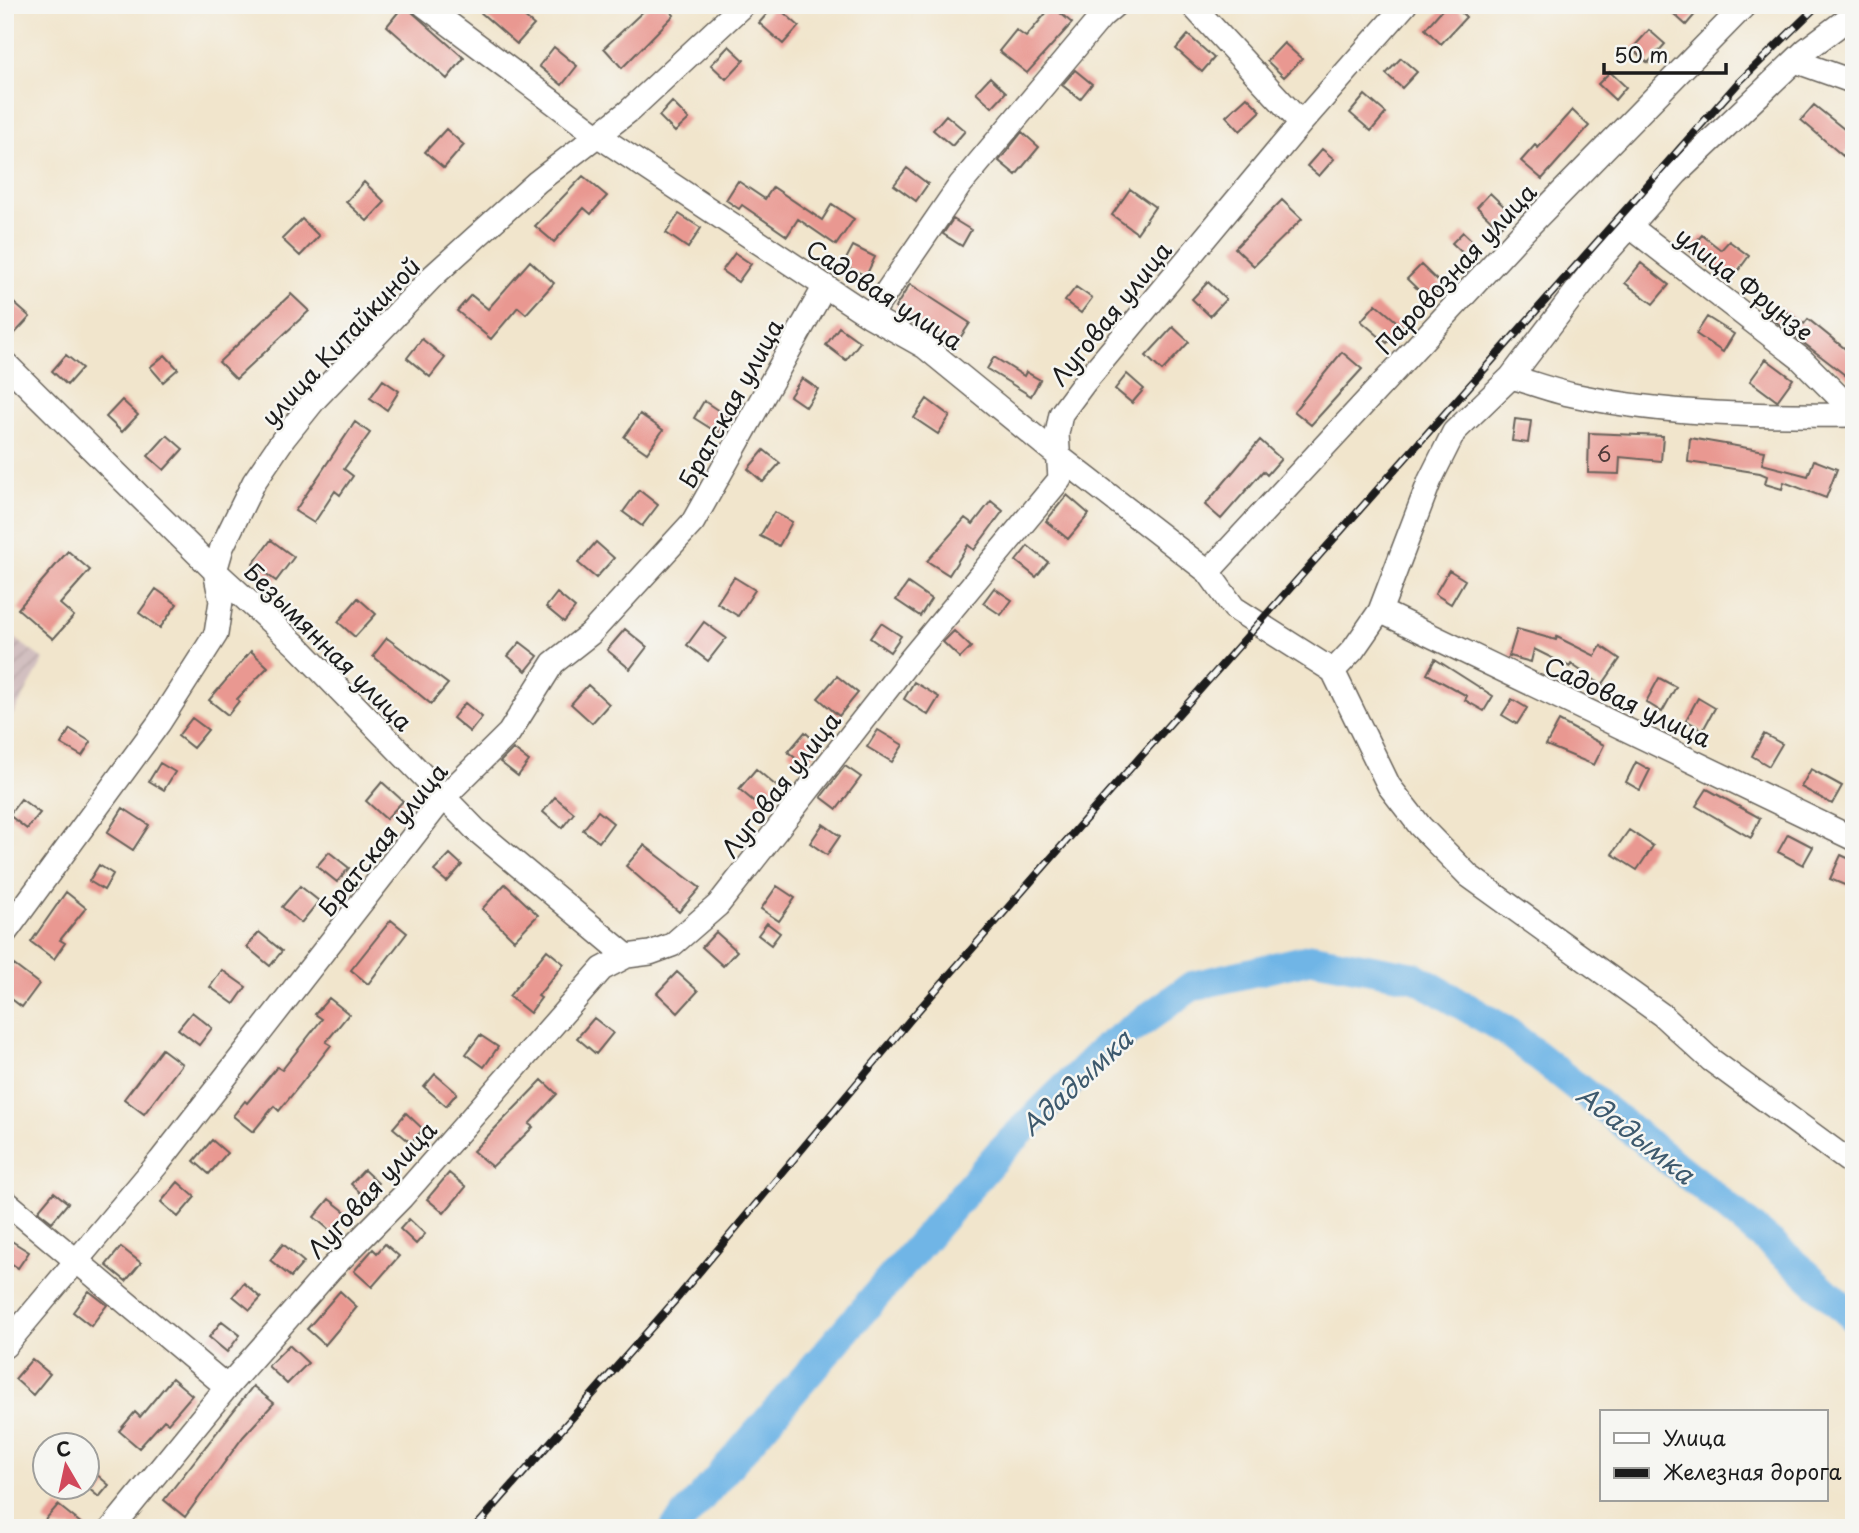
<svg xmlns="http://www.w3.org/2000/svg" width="1859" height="1533" font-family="'Playpen Sans',sans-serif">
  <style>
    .industrial { fill: url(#industrial-furrows) }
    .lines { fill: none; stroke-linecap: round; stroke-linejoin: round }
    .river { stroke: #6fb5e6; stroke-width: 30 }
    .building { fill: #e99891 }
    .minor-casing { stroke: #67625a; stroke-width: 26 }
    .minor { stroke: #fff; stroke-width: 23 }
    .rail-casing { stroke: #1c1c1c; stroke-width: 8 }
    .rail { stroke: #f6f6f2; stroke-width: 5; stroke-dasharray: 16; stroke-linecap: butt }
    .labels { text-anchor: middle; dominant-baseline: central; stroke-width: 5; stroke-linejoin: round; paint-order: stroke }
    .number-label { font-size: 21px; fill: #4f3b39 }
    .street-label { font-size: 24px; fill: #1c1c1c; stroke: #f6f6f2 }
    .water-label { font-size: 26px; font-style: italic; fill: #3d596d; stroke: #f6f6f2 }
  </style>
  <defs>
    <pattern id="industrial-furrows" width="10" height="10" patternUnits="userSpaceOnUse" patternTransform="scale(1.75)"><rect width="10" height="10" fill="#d2bfc0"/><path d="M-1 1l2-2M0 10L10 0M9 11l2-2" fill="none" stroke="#b4a4a4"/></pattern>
  </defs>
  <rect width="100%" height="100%" fill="#f6f6f2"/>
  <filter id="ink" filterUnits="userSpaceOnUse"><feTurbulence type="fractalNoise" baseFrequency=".0143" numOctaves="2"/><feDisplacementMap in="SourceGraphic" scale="14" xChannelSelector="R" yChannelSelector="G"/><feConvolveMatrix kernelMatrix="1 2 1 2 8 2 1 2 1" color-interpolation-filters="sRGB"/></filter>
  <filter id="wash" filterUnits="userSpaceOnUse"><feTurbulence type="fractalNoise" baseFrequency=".00686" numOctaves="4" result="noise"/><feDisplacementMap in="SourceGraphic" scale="28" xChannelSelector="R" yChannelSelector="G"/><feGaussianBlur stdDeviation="1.57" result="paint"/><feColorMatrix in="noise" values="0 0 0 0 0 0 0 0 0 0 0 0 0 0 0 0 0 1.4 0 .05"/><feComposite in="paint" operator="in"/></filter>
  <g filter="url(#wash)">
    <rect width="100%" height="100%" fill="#f1e5cc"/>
    <path class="industrial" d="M5,631l39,29 -39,69z"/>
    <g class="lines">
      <path class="river" d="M675,1528l323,-374 106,-105 88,-63 121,-28 102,19 90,53 204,162 90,75 55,51"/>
    </g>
    <g id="blocks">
      <path class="building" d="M404,5l60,53 -17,21 -60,-53z
        M472,5h37l25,20 -17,19z
        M650,5h14l10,10 -52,53 -18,-20z
        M775,5l24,21 -16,18 -24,-21z
        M1446,5h7l13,12 -25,27 -16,-15z
        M1664,5h39l-17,20z
        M1052,6l20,17 -45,50 -28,-22 17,-21 10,7z
        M1649,30l16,14 -17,19 -16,-14z
        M1188,35l26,23 -12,14 -26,-23z
        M1284,43l18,16 -18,18 -17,-16z
        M729,46l15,14 -18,19 -15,-14z
        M554,47l23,19 -15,19 -23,-19z
        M1401,58l16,14 -15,16 -16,-14z
        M1075,70l17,14 -12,15 -18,-14z
        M1610,72l16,15 -11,13 -17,-16z
        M990,77l16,15 -14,15 -16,-15z
        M1365,95l21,18 -15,18 -21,-18z
        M1247,97l14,14 -21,20 -14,-15z
        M672,102l17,17 -14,13 -16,-16z
        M1814,105l40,32v7l-11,12 -42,-36z
        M1572,110l17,16 -47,53 -21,-18 14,-16 3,3z
        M946,115l19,16 -13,15 -19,-16z
        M446,129l18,16 -20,23 -19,-16z
        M1022,132l17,15 -23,28 -17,-14z
        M1322,149l12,10 -15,17 -12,-10z
        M907,168l21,16 -12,17 -22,-16z
        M583,176l24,20 -16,18 -7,-6 -30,34 -19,-16z
        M738,181l27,18 8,-12 49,33 10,-16 22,15 -18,26 -38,-26 -11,17 -45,-31 -3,4 -13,-9z
        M364,182l21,20 -18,19 -21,-19z
        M1130,189l25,18 -18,26 -25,-18z
        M1490,193l22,21 -13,14 -22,-21z
        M1282,200l20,19 -48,47 -19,-18z
        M679,214l22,14 -13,20 -22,-15z
        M302,219l17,17 -19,20 -18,-17z
        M953,219l18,11 -9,16 -19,-12z
        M1463,232l16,15 -11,11 -16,-15z
        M1702,235l19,15 8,-9 20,15 -20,27 -40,-33z
        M853,246l22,11 -9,19 -23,-11z
        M735,253l16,11 -13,18 -16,-11z
        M530,261l24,22 -28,31 -8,-7 -27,32 -34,-28 14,-16 17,14z
        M1641,263l28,22 -16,19 -28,-21z
        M1421,265l22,21 -14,14 -22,-21z
        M1208,282l18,17 -16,17 -18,-17z
        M910,284l60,39 -16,24 -59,-39z
        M1076,287l16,11 -11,15 -16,-12z
        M291,294l18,17 -73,68 -17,-17z
        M14,303l16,14 -25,27v-32z
        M1376,304l26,22 -15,17 -26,-22z
        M1778,306l26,18 4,-5 46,37v26l-84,-65z
        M1707,317l27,17 -11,18 -27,-18z
        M839,327l21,15 -14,18 -20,-15z
        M1173,327l16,15 -27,29 -16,-15z
        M422,339l23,19 -15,19 -23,-19z
        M1342,352l20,17 -51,56 -17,-14z
        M66,355l16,13 -15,17 -15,-14z
        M165,355l13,14 -15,13 -13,-15z
        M994,357l30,19 2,-4 14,8 -9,16 -44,-27z
        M1766,359l27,20 -16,22 -27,-20z
        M1127,374l17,15 -12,14 -17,-14z
        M802,378l16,11 -12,18 -16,-11z
        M383,380l16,11 -12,19 -17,-12z
        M927,399l23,17 -12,18 -24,-16z
        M122,400l16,15 -16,17 -16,-15z
        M704,401l24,16 -10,16 -24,-15z
        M640,414l23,16 -16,23 -23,-16z
        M1515,419l16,2 -3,22 -16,-2z
        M355,422l15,11 -26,36 9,7 -13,19 -5,-4 -21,32 -19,-12z
        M1589,433l74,3 -2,25 -41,-4 -1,17 -31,-1z
        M167,435l16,14 -19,21 -16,-14z
        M1690,438l75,13 -3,13 46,12 6,-16 23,9 -11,29 -42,-16 -2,7 -17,-5 2,-8 -7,-3 -72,-11z
        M1260,440l21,19 -14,16 -4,-4 -42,48 -16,-14z
        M764,450l16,13 -17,19 -15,-13z
        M639,490l19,15 -16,21 -19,-14z
        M1067,495l22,19 -21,25 -22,-18z
        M991,501l12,10 -29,39 -6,-5 -19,30 -22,-14 38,-43 8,6z
        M774,512l18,10 -13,24 -19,-10z
        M271,540l23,17 -18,24 -23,-17z
        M596,542l18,16 -18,20 -18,-15z
        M1028,546l20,16 -12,15 -20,-16z
        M68,551l22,19 -30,34 14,12 -21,23 -35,-30z
        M1449,570l16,10 -14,24 -16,-10z
        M734,577l21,13 -17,26 -21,-13z
        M908,583l23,16 -11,17 -24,-16z
        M994,588l18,12 -11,15 -18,-12z
        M156,589l21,15 -17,24 -21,-15z
        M557,593l18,15 -11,14 -18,-15z
        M358,598l18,16 -21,23 -17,-15z
        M704,622l22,16 -18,23 -21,-16z
        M881,623l20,13 -11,16 -20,-14z
        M625,629l22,18 -17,22 -23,-19z
        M1517,629l39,11 1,-3 38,19 6,-10 19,13 -18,26 -31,-21 -1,3 -36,-18 -3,13 -22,-6z
        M954,631l17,16 -11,11 -17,-16z
        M387,638l61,46 -17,20 -58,-48z
        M520,642l18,14 -12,15 -18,-15z
        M251,651l17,16 -31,32 2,2 -11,14 -19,-15z
        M1435,659l58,37 -9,15 -19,-11 2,-4 -40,-22z
        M837,676l21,17 -19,23 -21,-18z
        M1659,678l17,9 -14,25 -16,-10z
        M914,682l25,15 -11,18 -24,-16z
        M588,685l21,19 -17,19 -21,-19z
        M1698,698l17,10 -12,22 -17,-10z
        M1512,699l15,9 -10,16 -15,-9z
        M465,703l17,14 -12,15 -17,-14z
        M192,718l16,12 -15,18 -15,-12z
        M1559,721l45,24 -10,20 -48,-20z
        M70,729l21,13 -9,14 -21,-12z
        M878,730l25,15 -11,17 -25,-15z
        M805,732l15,14 -16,19 -16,-13z
        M1764,734l18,10 -13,22 -17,-10z
        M513,749l16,12 -11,15 -18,-14z
        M1636,762l14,8 -10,20 -14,-8z
        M160,763l15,9 -11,18 -15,-9z
        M845,766l16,11 -24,32 -16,-12z
        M756,769l25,21 -17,20 -25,-21z
        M1811,769l31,17 -10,18 -31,-17z
        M382,782l21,19 -17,18 -20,-18z
        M1707,789l53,29 -9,20 -55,-32z
        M555,797l19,16 -12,15 -19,-16z
        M21,799l19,14 -13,16 -18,-14z
        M123,808l26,17 -16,25 -26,-17z
        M598,811l15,12 -14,19 -16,-12z
        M823,824l17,12 -13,19 -17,-12z
        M1629,830l24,16 -16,24 -25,-16z
        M1788,834l25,13 -10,18 -25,-13z
        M644,845l56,43 -21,24 -53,-46z
        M329,852l20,16 -12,14 -20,-16z
        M450,854l12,11 -15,17 -13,-11z
        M1841,855l13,6v10l-7,15 -17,-7z
        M99,865l14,9 -9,16 -15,-9z
        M505,884l33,31 -24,25 -32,-31z
        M300,886l19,15 -18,22 -19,-16z
        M777,886l18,12 -16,23 -18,-12z
        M66,892l20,16 -26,32 5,3 -11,16 -23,-17z
        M391,920l16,13 -39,51 -17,-14z
        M767,923l13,10 -9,12 -13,-10z
        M259,932l23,19 -12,15 -23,-19z
        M716,932l21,19 -14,15 -21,-19z
        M547,950l17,14 -26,32 3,2 -11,15 -21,-17z
        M14,965l25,19 -17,23 -17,-13v-17z
        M222,970l24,17 -12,17 -24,-17z
        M677,972l21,19 -20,22 -21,-20z
        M329,998l20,16 -23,28 5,3 -31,40 -21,26 -5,-5 -21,26 -20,-16 12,-15 2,2 30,-36 5,3 40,-51 -7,-5z
        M192,1012l20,16 -13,17 -21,-16z
        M594,1018l19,15 -17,21 -19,-16z
        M480,1035l18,12 -14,20 -18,-13z
        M162,1049l20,15 -38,50 -20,-15z
        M435,1074l22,19 -11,13 -22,-19z
        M542,1080l15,14 -28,30 4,3 -41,40 -19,-16z
        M406,1113l17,16 -12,14 -18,-15z
        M212,1140l15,13 -18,21 -15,-13z
        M364,1170l14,13 -13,14 -14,-13z
        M449,1173l17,14 -22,26 -17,-14z
        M178,1182l17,15 -17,20 -17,-15z
        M54,1192l14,11 -16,19 -14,-11z
        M329,1199l19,15 -15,19 -19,-16z
        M409,1219l16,15 -9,10 -16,-15z
        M10,1240l19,12 -11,16 -13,-9v-11z
        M283,1244l21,18 -13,15 -21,-17z
        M385,1244l14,12 -27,31 -18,-16 19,-22 4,4z
        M121,1247l20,16 -15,18 -20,-16z
        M244,1283l17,15 -11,12 -17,-14z
        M89,1291l18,14 -16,21 -18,-14z
        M340,1291l17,16 -32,38 -18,-16z
        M222,1321l18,14 -13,17 -18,-15z
        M289,1345l19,18 -21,21 -19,-18z
        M32,1359l18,15 -17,21 -18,-16z
        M172,1378l20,17 -24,28 -4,-3 -25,28 -20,-17 16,-19 5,5z
        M253,1386l21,17 -31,34 -58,80 -21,-17z
        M88,1467l21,18 -10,12 -11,-9z
        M58,1505l29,23h-34l-9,-7z"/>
    </g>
  </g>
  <g filter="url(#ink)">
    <use href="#blocks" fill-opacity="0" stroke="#67625a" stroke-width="2"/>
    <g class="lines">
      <g class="minor-casing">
        <path id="minor" d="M424,5l173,130 273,181 55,31 136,111 147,114 26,36 99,63
          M1192,5l109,118
          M1795,61l59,21
          M1632,228l169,131 53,53
          M870,316l90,-131 142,-169 13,-11
          M5,363l210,208 82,75 179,184 151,126
          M1511,377c22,6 44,15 67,19 91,19 183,20 276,19
          M1208,572l313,-338 224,-229
          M1380,611l474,228
          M1333,671l20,-21 27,-39 50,-131 24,-48 57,-55 89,-117 77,-87 129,-123 48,-36
          M1333,671l56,115 31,40 49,50 193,139 49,45 143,105
          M5,933l154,-210 57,-89 5,-33 -6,-30 7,-24 32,-65 30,-44 32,-40 117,-122 104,-94 92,-71 114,-106
          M5,1201l222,186
          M5,1346l155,-185 283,-363 66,-65 44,-70 37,-29 103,-112 132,-236
          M112,1528l115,-141 104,-118 71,-72 200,-228 25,-13 23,-3 22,-8 46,-40 191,-244 151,-182 -3,-45 4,-20 23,-31 217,-260 104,-118"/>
      </g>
      <use href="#minor" class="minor"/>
      <g class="rail-casing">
        <path id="rail" d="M475,1528l204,-232 236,-282 188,-215 636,-717 79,-77"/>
      </g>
      <use href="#rail" class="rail"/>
    </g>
  </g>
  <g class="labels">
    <g class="number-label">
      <text x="1604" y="453">6</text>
    </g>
    <g class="street-label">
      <text transform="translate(1455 268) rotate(-47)">Паровозная улица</text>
      <text transform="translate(1745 283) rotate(38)">улица Фрунзе</text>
      <text transform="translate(885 294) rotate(33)">Садовая улица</text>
      <text transform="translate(1110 313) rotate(-51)">Луговая улица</text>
      <text transform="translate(340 341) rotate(-47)">улица Китайкиной</text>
      <text transform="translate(730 403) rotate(-61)">Братская улица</text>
      <text transform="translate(329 646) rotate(45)">Безымянная улица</text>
      <text transform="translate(1628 701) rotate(25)">Садовая улица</text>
      <text transform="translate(780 784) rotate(-52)">Луговая улица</text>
      <text transform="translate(382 839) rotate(-51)">Братская улица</text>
      <text transform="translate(371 1189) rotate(-47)">Луговая улица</text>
    </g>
    <g class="water-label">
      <text transform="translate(1076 1082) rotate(-43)">Ададымка</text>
      <text transform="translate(1636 1134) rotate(38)">Ададымка</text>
    </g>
  </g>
  <rect width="1859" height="1533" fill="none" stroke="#f6f6f2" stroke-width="28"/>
  <rect x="1600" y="1410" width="228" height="91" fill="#f6f6f2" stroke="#9f9f9c" stroke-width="2"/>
  <rect x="1614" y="1433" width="35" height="10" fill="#ffffff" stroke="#9f9f9c" stroke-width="2"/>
  <text x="1663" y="1446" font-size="21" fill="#1c1c1c">Улица</text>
  <rect x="1614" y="1468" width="35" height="10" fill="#1c1c1c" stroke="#9f9f9c" stroke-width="2"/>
  <text x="1663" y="1480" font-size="21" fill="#1c1c1c">Железная дорога</text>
  <g transform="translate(66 1466) rotate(351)"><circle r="33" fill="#f6f6f2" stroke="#9f9f9c" stroke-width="2"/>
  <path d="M0-5L12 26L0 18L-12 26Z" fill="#d1495b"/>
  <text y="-10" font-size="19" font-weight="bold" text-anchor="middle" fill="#1c1c1c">С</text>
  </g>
  <path d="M1604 63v10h122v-10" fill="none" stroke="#1c1c1c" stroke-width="3.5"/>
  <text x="1614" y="63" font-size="21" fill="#1c1c1c" stroke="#f6f6f2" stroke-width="5" paint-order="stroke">50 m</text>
</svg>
